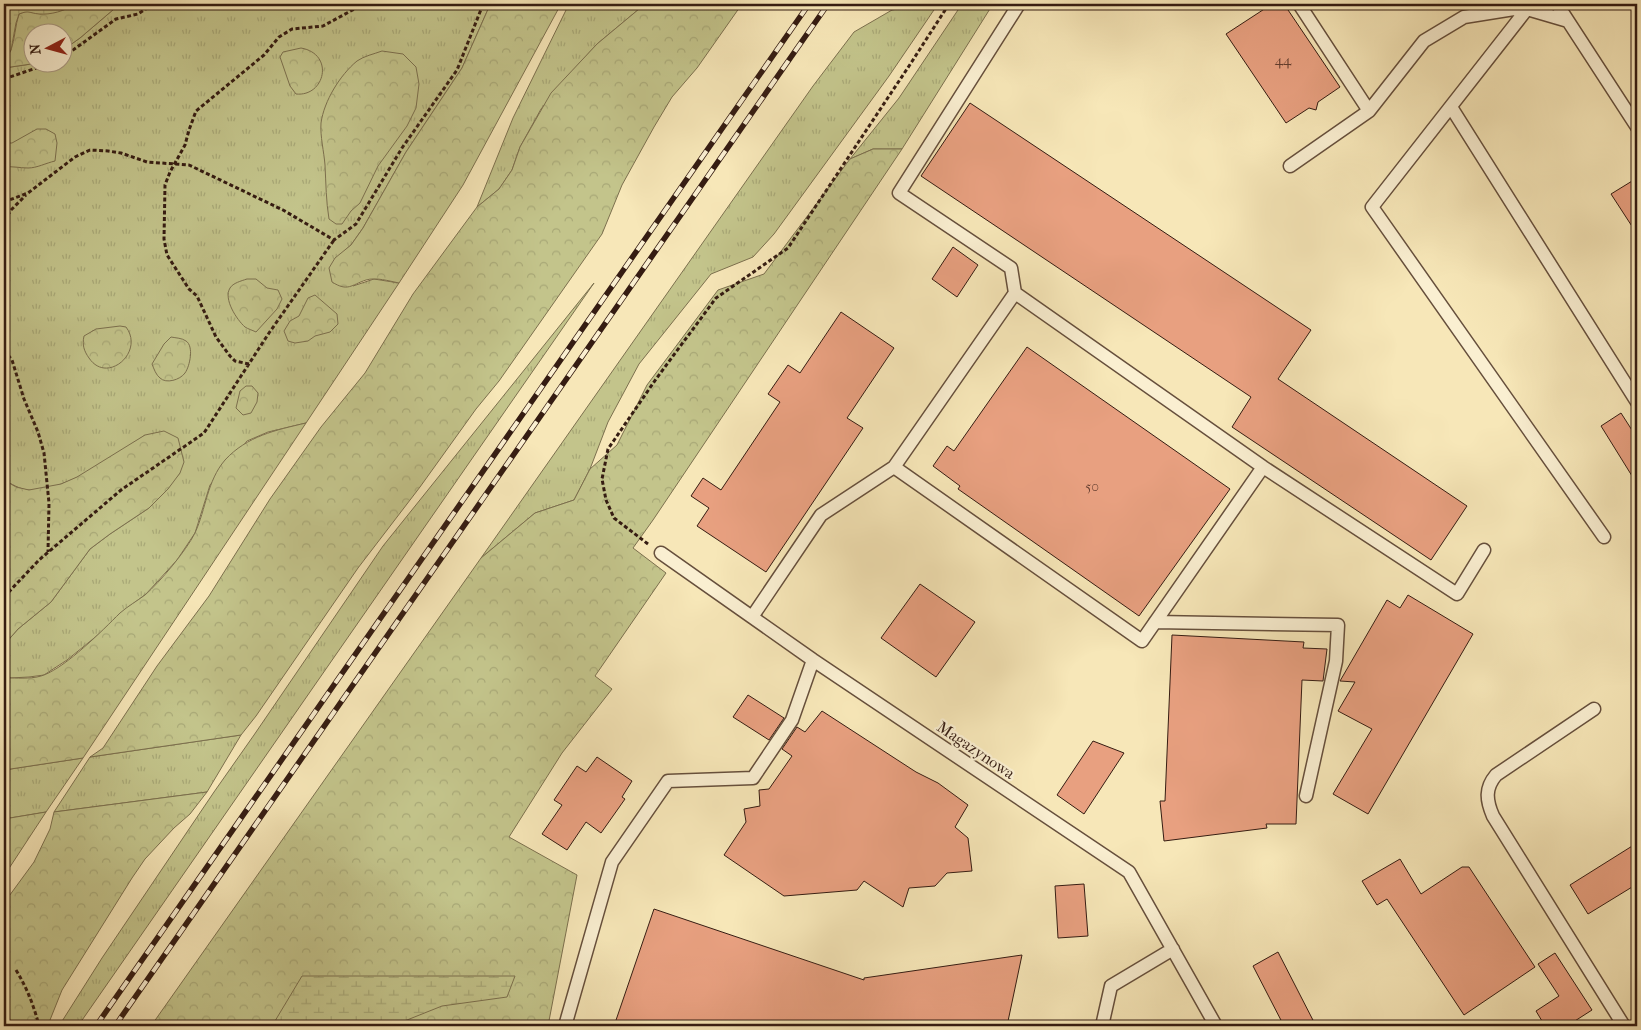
<svg xmlns="http://www.w3.org/2000/svg" width="1641" height="1030" font-family="'IM FELL French Canon',serif">
  <style>
    .grass { fill: url(#grass-tufts); stroke: #7c704e }
    .forest { fill: url(#forest-crowns); stroke: #7c704e }
    .wetland { fill: url(#wetland-marsh); stroke: #7c704e }
    .building { fill: #e8a080; stroke: #351c12 }
    .lines { fill: none; stroke-linecap: round; stroke-linejoin: round }
    .lane-casing { stroke: #664f3c; stroke-width: 15 }
    .path { stroke: #351c12; stroke-width: 3; stroke-dasharray: 4 2.5; stroke-linecap: butt }
    .lane { stroke: #faefd1; stroke-width: 12 }
    .rail-casing { stroke: #351c12; stroke-width: 5.5 }
    .rail { stroke: #faefd1; stroke-width: 4; stroke-dasharray: 11; stroke-linecap: butt }
    .labels { text-anchor: middle; dominant-baseline: central; stroke-width: 4.5; stroke-linejoin: round; paint-order: stroke }
    .number-label { font-size: 14px; fill: #623d2e }
    .street-label { font-size: 16px; fill: #351c12; stroke: #faefd1 }
  </style>
  <defs>
    <pattern id="grass-tufts" width="24" height="20" patternUnits="userSpaceOnUse" patternTransform="scale(1.25)"><rect width="24" height="20" fill="#c3c48b"/><path d="M3 7l-1-3M5 7V3M7 7l1-3M15 17l-1-3M17 17v-4M19 17l1-3" fill="none" stroke="#a8a877"/></pattern>
    <pattern id="forest-crowns" width="20" height="18" patternUnits="userSpaceOnUse" patternTransform="scale(1.25)"><rect width="20" height="18" fill="#c3c48b"/><path d="M2 6a3 3 0 1 1 6 0M12 15a3 3 0 1 1 6 0" fill="none" stroke="#a8a877"/></pattern>
    <pattern id="wetland-marsh" width="20" height="14" patternUnits="userSpaceOnUse" patternTransform="scale(1.25)"><rect width="20" height="14" fill="#c3c48b"/><path d="M1 5h8M5 5V1M11 12h8M15 12V8" fill="none" stroke="#a8a877"/></pattern>
  </defs>
  <rect width="100%" height="100%" fill="#f7e7b8"/>
  <filter id="stains"><feTurbulence type="fractalNoise" baseFrequency=".004" numOctaves="4"/><feColorMatrix values="0 0 0 0 .2 0 0 0 0 .09 0 0 0 0 .02 0 0 0 .5 -.17"/></filter>
  <radialGradient id="worn" r=".72"><stop offset=".6" stop-color="#630" stop-opacity="0"/><stop offset="1" stop-color="#630" stop-opacity=".3"/></radialGradient>
  <path class="grass" d="M139,4h350v3l-27,61 -56,84 -43,76 -12,17 -7,6 9,35 21,-7 25,4 -93,140 -38,9 -21,9 -37,44 -15,48 -18,27 -31,34 -24,18 -18,18 -37,30 -23,15 -15,2 -19,1 -6,-7v-26l14,-16 33,-27 39,-53 20,-15 39,-26 31,-35 -35,-38c-28,20 -82,58 -117,55 -9,-1 -16,-6 -24,-10v-412l34,-5 24,-1 1,-12 17,-12 34,-29h15z
    M569,4h76l-48,40 -29,32 -27,33 -21,38 -8,23 -13,19 -22,18 36,-89z
    M924,4h14l-49,72 -115,158 -21,23 -42,17 -72,90 -31,58 -18,47 -16,31 -39,13 -54,45 332,-472 41,-54 38,-22z
    M962,4h31l-91,145h-29l-23,10 49,-61z
    M594,283l-516,743h-19l43,-68 112,-166 40,-57 129,-189z
    M241,735l-34,57 -153,20 36,-55z
    M83,758l-37,54 -42,7v-49z"/>
  <path class="forest" d="M61,4h78l-10,5h-15l-34,29 -17,12 -1,-18h-30v30l6,1 -34,5c0,-10 3,-10 7,-18 4,-11 4,-24 8,-36l8,-3 14,3z
    M489,4h72l-98,181 -64,98c-10,-2 -23,-6 -33,-3 -15,5 -18,12 -34,2l-3,-14 6,-10 16,-13 12,-17 43,-76 56,-84 27,-61z
    M645,4h97l-45,64 -25,29 -18,30 -32,58 -20,49 -103,147 -23,28 -56,78 -62,81 -102,148 -15,19 -151,22 13,-9 54,-82 52,-70 61,-97 51,-72 44,-54 48,-79 64,-87 22,-18 13,-19 8,-23 31,-54 46,-49z
    M301,48c34,6 24,49 -5,46l-6,-8 -10,-29 3,-5z
    M382,51l21,3 13,13 3,17 -3,24 -9,18 -29,40 -18,37 -9,8 -9,13h-6l-7,-5c-3,-18 -3,-35 -4,-54 -1,-13 -5,-29 -4,-42 3,-22 19,-48 36,-62 7,-5 17,-7 25,-10z
    M37,129h9l9,5 2,9 -2,18c-9,2 -18,7 -27,7 -9,0 -15,-2 -24,-1v-24h8z
    M873,149h29l-249,371 -20,28 33,25 -71,103 17,13 -50,64 -53,84 68,38 -29,151h-397l330,-468 54,-45 39,-13 16,-31 27,-24 30,-60 71,-95 46,-16 86,-115z
    M247,279h9l11,9 11,2 4,9 -5,10 -21,23c-4,-2 -8,-3 -11,-5 -8,-7 -22,-28 -15,-39 3,-5 11,-7 17,-9z
    M315,295l22,19 1,10 -8,8 -15,4 -7,5 -13,2 -7,-2 -4,-10 6,-10 9,-5 9,-18z
    M120,326l6,1c19,25 -19,58 -37,31 -5,-7 -7,-13 -5,-22l12,-7z
    M171,337c5,1 11,1 15,4 8,5 4,25 -1,32 -5,7 -19,11 -25,5 -4,-3 -6,-9 -8,-14l12,-20z
    M246,386h6l6,7 -1,9 -6,11 -8,2 -7,-7 4,-17z
    M306,423l-223,335 -79,12v-99l6,7c11,0 24,1 34,-3 23,-9 58,-44 76,-62 8,-7 17,-12 25,-18 15,-13 41,-44 50,-62 11,-24 12,-52 30,-73 22,-24 51,-30 81,-37z
    M164,431l14,7 6,24 -4,11 -12,16 -19,19 -39,26 -20,15 -39,53 -33,27 -14,16v-165l12,7 13,3 32,-6 16,-7 68,-42z
    M207,792l-17,22 -16,14 -29,31 -13,19 -70,112 -12,30 -4,6h-42v-123l30,-41 16,-33 4,-17z
    M46,812l-42,64v-57z"/>
  <path class="wetland" d="M4,4h70c-8,7 -24,11 -35,10 -10,-1 -10,-4 -20,0l-3,9 -5,27 -7,11z
    M302,976h213l-8,21 -65,9 -50,20h-120z"/>
  <path class="building" d="M1272,4h12l56,83 -22,15 -2,8 -7,-2 -23,15 -60,-89z
    M970,103l341,227 -33,49 189,127 -36,54 -199,-133 19,-30 -330,-221z
    M1637,178v56l-26,-40z
    M953,247l25,18 -21,32 -25,-18z
    M841,312l53,36 -47,70 16,10 -97,144 -69,-46 12,-18 -18,-12 12,-18 18,12 59,-88 -12,-8 20,-29 12,8z
    M1027,347l203,142 -91,127 -181,-127 2,-3 -27,-20 14,-20 7,5z
    M1621,413l16,25v46l-36,-58z
    M920,584l55,38 -39,55 -55,-39z
    M1408,595l65,39 -105,180 -35,-20 39,-65 -34,-18 17,-29 -15,-1 47,-81 13,8z
    M1172,635l132,7 -1,6 24,1 -4,32 -21,-1 -6,144h-30l1,4 -103,13 -4,-40h5z
    M748,695l36,23 -15,22 -36,-23z
    M822,711l94,61 22,11 30,22 -13,22 13,11 4,33 -25,2 -12,13 -26,2 -6,19 -39,-26 -7,9 -73,6 -60,-41 22,-33 -2,-13 16,-3 -1,-16 10,-1 23,-33 -10,-7 15,-22 8,5z
    M1093,741l31,12 -40,61 -27,-19z
    M597,757l35,24 -10,16 3,2 -24,34 -15,-11 -19,28 -25,-16 20,-29 -8,-5 23,-34 9,6z
    M1637,843v41l-49,30 -18,-29z
    M1400,859l21,35 41,-27h7l66,100 -71,48 -77,-116 -10,6 -15,-24z
    M1084,884l4,52 -30,2 -3,-52z
    M654,909l210,71v-2l158,-23 -15,71h-393z
    M1278,952l38,74h-32l-31,-60z
    M1555,953l37,57 -25,16h-22l-9,-15 23,-15 -21,-32z"/>
  <g class="lines">
    <g class="lane-casing">
      <path id="lane" d="M1299,4l70,107
        M1557,4l80,123
        M1527,9l-155,198 232,330
        M1451,107l186,295
        M1290,166l79,-55 55,-70 40,-24 50,-8h13l41,12
        M1015,293l-4,-25 -112,-75 120,-189
        M1263,467l194,127 27,-44
        M661,553l152,107 316,212 87,154
        M752,617l69,-102 73,-48 121,-174 248,174 -121,174 -248,-174
        M1155,622l183,3 -2,36 -30,135
        M1594,709l-98,66c-11,13 -10,25 -3,41l131,210
        M565,1026l47,-164 56,-81 85,-3 39,-58 21,-60
        M1102,1026l9,-40 62,-37"/>
    </g>
    <path class="path" d="M62,58l54,-39 22,-5 15,-10
      M4,79l50,-17
      M4,202l24,-9 47,-36 15,-7 18,1 13,2 26,9 42,3 94,45 51,30 22,-16 46,-76 55,-78 25,-63v-3
      M4,221l7,-11 15,-15
      M4,350l8,10 12,39 14,33 6,21 5,50 -1,49
      M249,364l-14,-3 -5,-5 -14,-19 -19,-41 -8,-7 -22,-34 -3,-16 1,-54 5,-13 15,-27 4,-15 7,-19 68,-56 15,-18 13,-8 31,-3 35,-19 3,-3
      M648,544l-34,-26 -8,-18 -4,-21 6,-30 48,-70 60,-81 72,-50 123,-185 38,-59
      M4,597l35,-37 82,-70 83,-57 65,-100 65,-93
      M16,970c11,18 18,36 23,56"/>
    <use href="#lane" class="lane"/>
    <g class="rail-casing">
      <path id="rail" d="M96,1026l713,-1022
        M115,1026l713,-1022"/>
    </g>
    <use href="#rail" class="rail"/>
  </g>
  <g class="labels">
    <g class="number-label">
      <text x="1283" y="60">44</text>
      <text x="1092" y="486">50</text>
    </g>
    <g class="street-label">
      <text transform="translate(976 750) rotate(34)">Magazynowa</text>
    </g>
  </g>
  <rect width="1641" height="1030" fill="none" stroke="#f7e7b8" stroke-width="20"/>
  <rect x="5" y="5" width="1631" height="1020" fill="none" stroke="#351c12" stroke-width="2.5"/>
  <rect x="10" y="10" width="1621" height="1010" fill="none" stroke="#351c12"/>
  <g transform="translate(48 48) rotate(264)"><circle r="24" fill="#faefd1" stroke="#ab9b85"/>
  <path d="M0-4L9 19L0 12L-9 19Z" fill="#8f2418"/>
  <text y="-8" font-size="14" font-weight="bold" text-anchor="middle" fill="#351c12">N</text>
  </g>
  <rect width="100%" height="100%" filter="url(#stains)"/>
  <rect width="100%" height="100%" fill="url(#worn)"/>
</svg>
